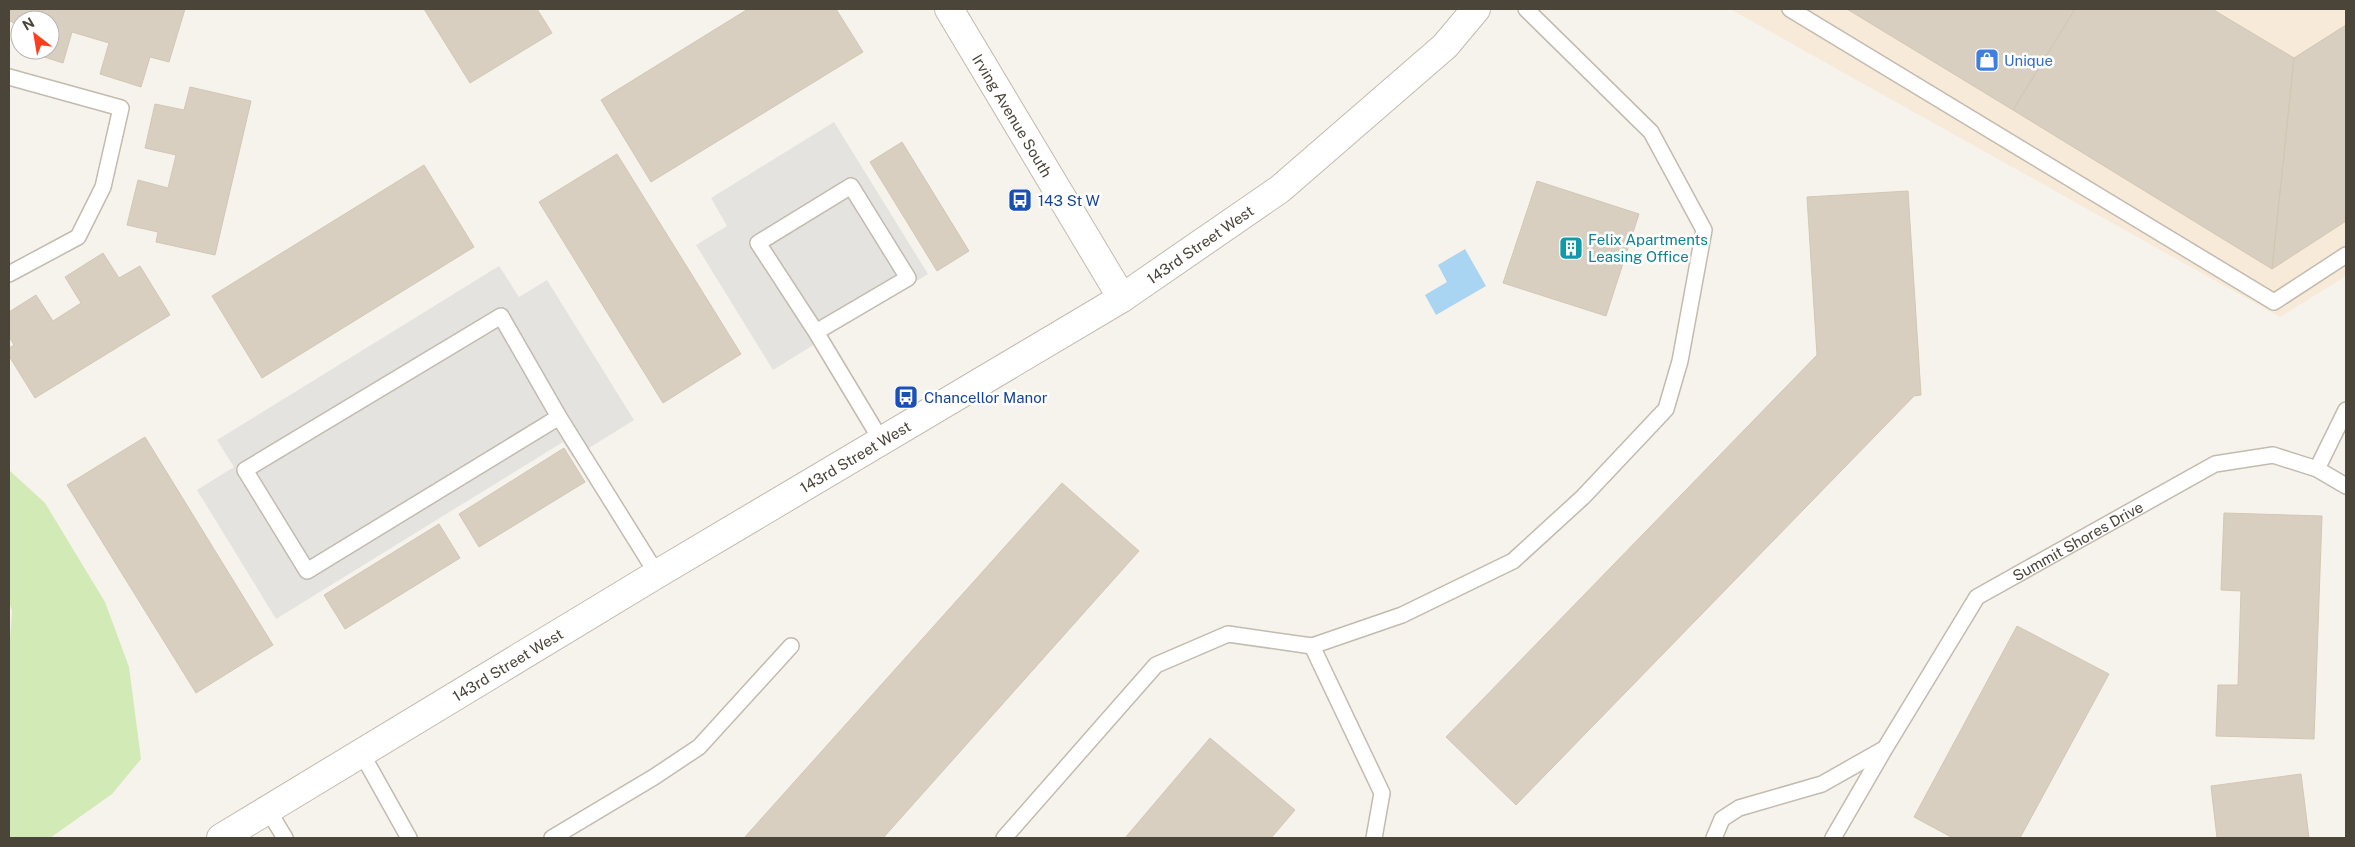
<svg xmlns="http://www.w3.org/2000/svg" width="2355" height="847" font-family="'Public Sans',sans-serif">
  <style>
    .commercial { fill: #f7ead8 }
    .green { fill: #d2eab5 }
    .parking { fill: #e5e3e0 }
    .water { fill: #a9d4f2 }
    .building { fill: #d8cfc1; stroke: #d3c7b4 }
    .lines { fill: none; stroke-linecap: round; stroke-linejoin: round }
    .service-casing { stroke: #c2bbae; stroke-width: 18 }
    .tertiary-casing { stroke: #c2bbae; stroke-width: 30 }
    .service { stroke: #fff; stroke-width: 15 }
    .tertiary { stroke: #fff; stroke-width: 28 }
    .labels { text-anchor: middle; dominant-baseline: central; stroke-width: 5; stroke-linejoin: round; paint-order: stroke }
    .shop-label { font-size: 15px; fill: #366cbe; stroke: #fff; text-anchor: start }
    .street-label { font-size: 15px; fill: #4b4439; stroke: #fff }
    .transit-label { font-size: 15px; fill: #164399; stroke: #fff; text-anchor: start }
    .culture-label { font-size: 15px; fill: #0d838f; stroke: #fff; text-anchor: start }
  </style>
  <rect width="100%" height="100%" fill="#f6f3ec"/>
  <path class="commercial" d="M1730,9h616v267l-66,41z"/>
  <path class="green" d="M10,471l35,32 60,99 24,65 12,92 -29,35 -62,44h-41v-187l3,-40 -3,-9z"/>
  <path class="parking" d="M834,122l94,152 -155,96 -77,-125 31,-19 -16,-28z
    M499,266l20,31 28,-17 87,140 -61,38 -10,-16 -287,177 -79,-129 37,-23 -17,-27z"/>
  <path class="water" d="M1465,249l21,37 -50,29 -11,-20 22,-13 -9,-17z"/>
  <path class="building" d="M9,9h176l-16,53 -19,-5 -9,30 -41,-13 9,-31 -37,-11 -9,31 -38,-12 25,-1v-30h-30v5l-11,-4z
    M424,9h113l15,24 -82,50z
    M748,9h88l27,43 -212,130 -50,-82z
    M1847,9h228l-62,101z
    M2075,9h137l82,49 -22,211 -259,-159z
    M2346,25v196l-74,48 22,-211z
    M190,87l61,14 -36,154 -59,-13 2,-10 -31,-7 11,-45 30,8 8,-33 -31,-7 10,-44 29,6z
    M902,142l67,109 -32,20 -67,-109z
    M617,154l124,200 -78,49 -124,-201z
    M424,165l50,82 -212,131 -50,-82z
    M1537,181l102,33 -33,102 -103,-33z
    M1908,191l13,204 -7,1 -398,409 -70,-68 371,-382 -10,-158z
    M103,253l16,25 21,-12 30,49 -135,83 -26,-42v-8l5,-3 -5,-8v-25l27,-17 17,26 28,-18 -16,-26z
    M145,437l128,208 -77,48 -129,-208z
    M564,448l21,34 -106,65 -20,-33z
    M1062,483l77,68 -256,287h-139z
    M2224,513l98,3 -8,223 -98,-3 2,-51h20l3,-94 -20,-1z
    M439,524l21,34 -115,71 -21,-34z
    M2017,626l92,48 -89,164h-67l-39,-21z
    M1210,738l85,72 -24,28h-146z
    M2301,774l8,64h-92l-6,-52z"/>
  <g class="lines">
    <g class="service-casing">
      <g id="service">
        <path d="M1790,9l484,293 72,-47"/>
        <path d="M9,77l112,31 -18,79 -25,50 -69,37"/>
        <path d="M816,332l-58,-89 93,-57 57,92 -92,54 65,108"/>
        <path d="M559,417l-252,154 -62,-101 256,-154 58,101 98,157"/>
        <path d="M2317,469l29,-59"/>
        <path d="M362,754l47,84"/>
        <path d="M268,810l17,28"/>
        <path d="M552,838l102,-61 45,-30 92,-101"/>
        <path d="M1004,838l152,-173 72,-31 84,12"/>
        <path d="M1374,838l8,-45 -70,-147 90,-31 111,-54 70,-64 83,-88 14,-48 24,-131 -53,-98 -125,-123"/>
        <path d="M1714,838l8,-19 17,-11 83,-24 60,-34"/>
        <path id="s1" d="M1833,838l51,-88 93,-153 238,-133 58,-9 44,14 29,17"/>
      </g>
    </g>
    <g class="tertiary-casing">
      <g id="tertiary">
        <path id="s2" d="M949,9l173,289"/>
        <path id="s3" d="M221,838l436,-264 465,-276 158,-109 165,-143 31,-37"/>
      </g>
    </g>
    <use href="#service" class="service"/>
    <use href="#tertiary" class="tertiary"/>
  </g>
  <defs>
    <g id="shop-square" transform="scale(1.25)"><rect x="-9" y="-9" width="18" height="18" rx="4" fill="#3f7fe0" stroke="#fff"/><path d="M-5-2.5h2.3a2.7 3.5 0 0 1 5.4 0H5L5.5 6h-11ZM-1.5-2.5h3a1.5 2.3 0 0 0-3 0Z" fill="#fff"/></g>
    <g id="bus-square" transform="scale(1.25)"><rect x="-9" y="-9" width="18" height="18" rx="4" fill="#1a4fb4" stroke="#fff"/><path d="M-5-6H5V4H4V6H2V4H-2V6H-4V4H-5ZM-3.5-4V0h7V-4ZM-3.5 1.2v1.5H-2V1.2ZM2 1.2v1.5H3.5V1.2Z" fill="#fff"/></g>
    <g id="building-square" transform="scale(1.25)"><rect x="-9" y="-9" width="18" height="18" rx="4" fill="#0f9aa8" stroke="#fff"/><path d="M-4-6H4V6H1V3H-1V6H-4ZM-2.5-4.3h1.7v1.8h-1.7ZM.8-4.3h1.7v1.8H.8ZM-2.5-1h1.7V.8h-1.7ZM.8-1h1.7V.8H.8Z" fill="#fff"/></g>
  </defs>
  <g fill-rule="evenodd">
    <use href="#shop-square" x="1987" y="60"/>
    <use href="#bus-square" x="1020" y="200"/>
    <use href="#building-square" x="1571" y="248"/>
    <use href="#bus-square" x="906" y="397"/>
  </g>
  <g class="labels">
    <g class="shop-label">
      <text x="2004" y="60">Unique</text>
    </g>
    <g class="street-label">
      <text stroke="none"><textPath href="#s2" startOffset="124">Irving Avenue South</textPath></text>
      <text stroke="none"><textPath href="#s3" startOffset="1145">143rd Street West</textPath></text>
      <text stroke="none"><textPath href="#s3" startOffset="740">143rd Street West</textPath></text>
      <text stroke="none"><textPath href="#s1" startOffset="396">Summit Shores Drive</textPath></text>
      <text stroke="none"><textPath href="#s3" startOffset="335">143rd Street West</textPath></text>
    </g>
    <g class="transit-label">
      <text x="1038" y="200">143 St W</text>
      <text x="924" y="397">Chancellor Manor</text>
    </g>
    <g class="culture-label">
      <text x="1588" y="239">Felix Apartments<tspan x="1588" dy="17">Leasing Office</tspan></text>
    </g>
  </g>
  <rect width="2355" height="847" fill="none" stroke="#4b4439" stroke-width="20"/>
  <g transform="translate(35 35) rotate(329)"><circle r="24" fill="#ffffff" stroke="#b7b4b0"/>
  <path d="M0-4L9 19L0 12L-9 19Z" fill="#fc3f1d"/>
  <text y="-8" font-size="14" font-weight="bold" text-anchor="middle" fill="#4b4439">N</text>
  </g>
</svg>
